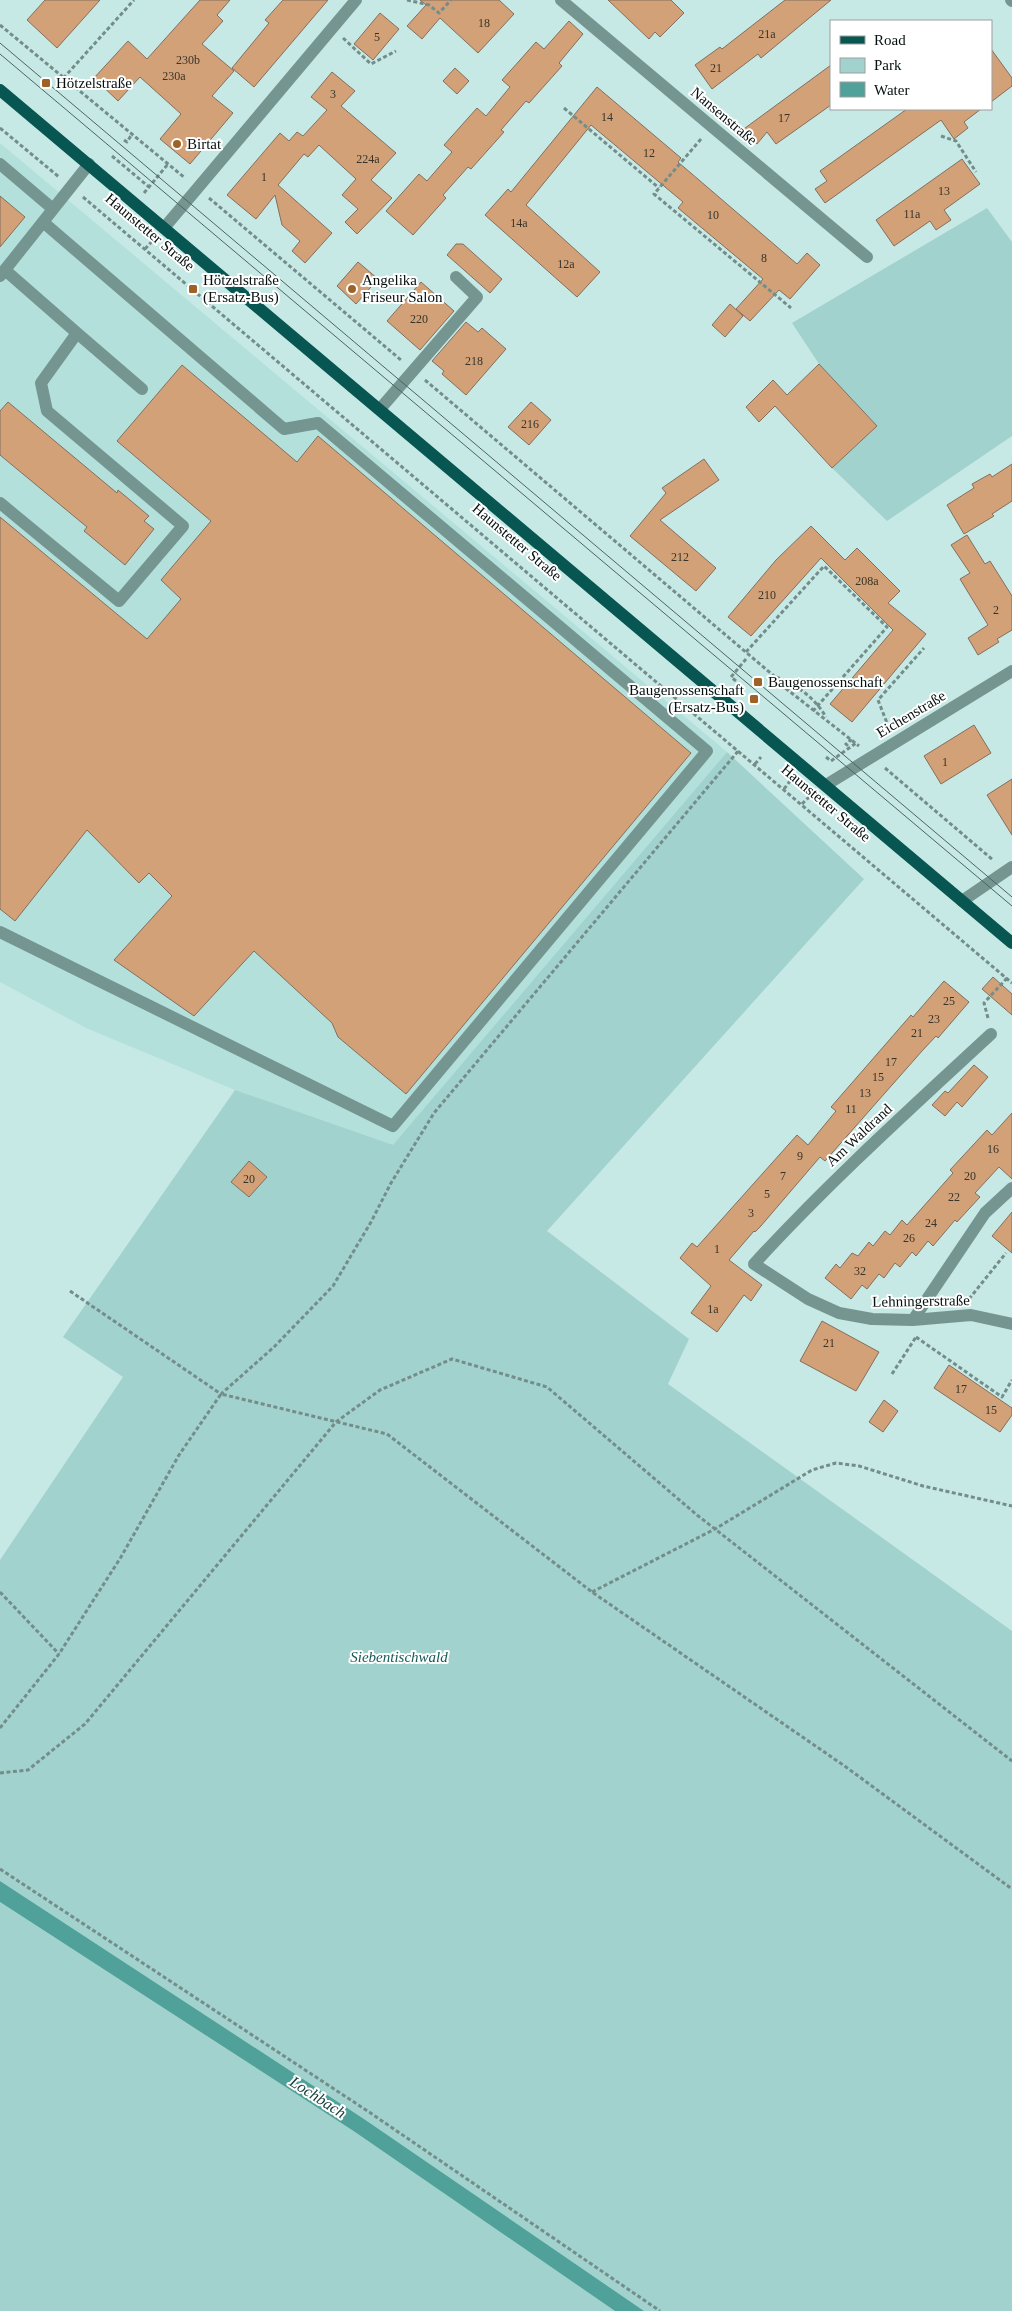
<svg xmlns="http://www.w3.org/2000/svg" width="1012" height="2311" font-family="'Times New Roman',serif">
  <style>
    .built { fill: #b3e0db }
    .green { fill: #a1d2cd }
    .water { fill: #4fa199 }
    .building { fill: #d3a178; stroke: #846e5d }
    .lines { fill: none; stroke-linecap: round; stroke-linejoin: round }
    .path { stroke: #748d8a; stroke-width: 3; stroke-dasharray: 4 2.5; stroke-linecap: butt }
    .minor { stroke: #759591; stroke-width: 12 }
    .major { stroke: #085651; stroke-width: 12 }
    .tram { stroke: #4f6361; stroke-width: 1 }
    .poi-dot { fill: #9e6126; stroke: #fff; stroke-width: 2 }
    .labels { text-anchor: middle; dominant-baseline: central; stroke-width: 4; stroke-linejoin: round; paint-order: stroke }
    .number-label { font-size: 12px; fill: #383429 }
    .poi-label { font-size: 15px; fill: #05100f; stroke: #fff; text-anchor: start }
    .street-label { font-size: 15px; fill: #05100f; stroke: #fff }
    .park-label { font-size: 15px; font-style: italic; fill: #155a55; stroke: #fff }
    .water-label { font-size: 16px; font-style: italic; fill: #163d3a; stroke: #fff }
  </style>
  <rect width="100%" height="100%" fill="#c6e9e5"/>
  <path class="built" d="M0,143l727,609 -334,394 -158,-56 -149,-62 -86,-46z"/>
  <path class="green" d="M987,208l25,34v194l-125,85 -55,-53 45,-42 -58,-62 -27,-41z
    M727,752l137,127 -317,352 142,108 -21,45 344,247v680h-368l-280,-192 -364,-238v-321l123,-183 -60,-40 172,-247 158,55z
    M0,1902l355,230 260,179h-615z"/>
  <path class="water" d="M0,1881l364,238 280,192h-29l-260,-179 -355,-230z"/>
  <path class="building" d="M45,0h55l-43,48 -30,-28z
    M200,0h30l-13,15 6,6 -21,23 32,27 -22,25 21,17 -43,51 -30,-25 21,-25 -41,-37 -22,24 -24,-23 34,-37 19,18z
    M283,0h45l-74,87 -22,-19 37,-45 -4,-3z
    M420,0h79l15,14 -36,39 -38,-35 -18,21 -15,-13 19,-21z
    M608,0h63l13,13 -24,24 -5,-5 -6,7z
    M785,0h46l-70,58 -3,-4 -46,35 -17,-24 25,-18 2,2z
    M380,13l19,16 -26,31 -19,-16z
    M569,21l14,13 -24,29 3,3 -33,37 -3,-2 -25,29 3,2 -33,37 -3,-2 -25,28 3,3 -33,37 -27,-24 33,-37 8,7 25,-29 -8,-7 33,-37 9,8 24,-29 -8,-7 18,-20 16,-18 8,7z
    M991,49l21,29v8l-21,16z
    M831,65v40l-55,39 -9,-12 -10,12 -16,-13z
    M455,68l14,13 -12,13 -14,-13z
    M332,72l23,19 -14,15 55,47 -25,27 21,18 -35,36 -12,-12 13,-13 -16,-14 14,-16 -37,-34 -11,12 -4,-3 -26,31 54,48 -27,30 -13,-12 8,-10 -18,-16 -7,-30 -19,24 -29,-24 53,-62 9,8 8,-9 6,4 24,-26 -16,-13z
    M597,87l84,71 -3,4 119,102 10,-11 13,12 -30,34 -11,-9 -29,31 -14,-12 27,-30 -85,-71 5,-6 -92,-77 -65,80 74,67 -23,25 -92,-82 23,-26 3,3z
    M907,109h74l-17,13 4,6 -14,11 -13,-19 -116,83 -10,-14 12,-8 -7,-10z
    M962,159l18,25 -36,26 7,10 -15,10 -6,-9 -36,25 -18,-26z
    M0,196l25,21 -25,30z
    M456,244h7l39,35 -12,14 -43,-38z
    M358,262l20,17 -22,25 -19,-18z
    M421,282l33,29 -34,39 -33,-29z
    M730,304l13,12 -18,21 -13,-12z
    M466,322l12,10 4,-4 24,21 -40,46 -24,-21 2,-3 -12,-10z
    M819,364l58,62 -45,42 -57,-62 -16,16 -13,-15 27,-27 14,15z
    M182,365l115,97 21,-26 373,317 -285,341 -68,-57 -6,-14 -78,-72 -60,65 -80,-56 58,-64 -23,-23 -10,10 -52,-53 -72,91 -15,-12v-392l147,122 34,-40 -20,-19 50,-59 -94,-80z
    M8,402l109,91 1,-3 31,26 -5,5 10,8 -29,36 -41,-34 3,-4 -87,-72v-44z
    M531,402l20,18 -22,25 -21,-18z
    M704,459l15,21 -59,40 56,48 -20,23 -66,-55 36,-43 -4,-5z
    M1012,464v37l-20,13 2,2 -30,18 -17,-29 27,-17 -2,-4 18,-10 2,3z
    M811,526l34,34 12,-12 43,43 -12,12 38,31 -74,88 -22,-18 63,-74 -72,-72 -70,78 -23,-19 48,-57z
    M967,535l18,29 5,-3 22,35v34l-15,9 2,3 -21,13 -10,-17 20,-13 -28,-46 10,-6 -19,-28z
    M974,725l17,28 -50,31 -17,-28z
    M1012,779v56l-25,-40z
    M993,977l19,17v21l-30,-26z
    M944,981l25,21 -31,36 -2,-2 -14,15 -97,110 -5,-4 -60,70 -5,5 -1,-1 -25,29 33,25 -11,16 -7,-6 -27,37 -26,-19 20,-27 -31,-28 12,-15 5,4 100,-112 11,10 28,-34 -5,-4 80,-92 2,2z
    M974,1065l14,12 -26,30 -5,-5 -12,14 -13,-11 13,-14 3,2z
    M1012,1113v66l-13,-12 -24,26 5,4 -23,25 -2,-2 -22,26 -5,-5 -12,15 -4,-4 -12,15 -5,-4 -11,15 -5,-4 -12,15 -5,-4 -11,14 -26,-21 11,-14 4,4 12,-15 6,3 11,-14 4,4 12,-15 5,4 12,-15 5,5 46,-52 -3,-3 12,-13 25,-27 5,5z
    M249,1161l18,16 -18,20 -18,-15z
    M1012,1212v41l-20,-17z
    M822,1321l57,31 -23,39 -56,-30z
    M949,1365l63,43v7l-12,17 -66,-44z
    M884,1400l14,11 -15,21 -14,-10z"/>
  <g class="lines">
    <path class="path" d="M407,0l22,5 10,8 12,-13
      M0,25l185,153
      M343,38l28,26 25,-13
      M59,83l75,-83
      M564,108l95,80
      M0,128l59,49
      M941,136l15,5 20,31
      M701,139l-47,55 137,114
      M124,140l3,2 5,-8
      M112,156l37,31
      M144,193l24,-29
      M83,197l929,786
      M209,198l192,162
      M145,249l9,-10
      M425,380l349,296 10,11 75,59
      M746,652l78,-86 63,61 -74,84
      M776,677c20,7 39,21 50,40
      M736,681l-5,-4 15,-18
      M889,728l-11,-28 46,-52
      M845,743l2,2 4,-6
      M826,757l5,4 25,-18
      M755,764l6,-7
      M885,768l108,92
      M784,789l6,-8
      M802,804l9,-9
      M988,1018l-4,-15 23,-25
      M70,1291l151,103 53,-47 59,-61 38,-64 20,-39 43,-70 305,-363
      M969,1299l37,-46
      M916,1337l86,60 10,-17
      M892,1374l24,-37
      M0,1592l59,62
      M592,1592l123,-63 97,-59 24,-7 23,3 64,20 89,20
      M0,1728l59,-74 62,-97 58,-102 42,-61 166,40 205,158 254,175 166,122
      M0,1773l28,-3 57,-46 251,-302 44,-32 72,-31 95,28 150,128 315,246
      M0,1869l369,243 291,199"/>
    <path class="minor" d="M561,0l306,257
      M1011,0l1,1
      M0,164l53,45
      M164,228l192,-228
      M0,276l89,-112
      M77,333l65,56
      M380,409l97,-112 -21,-20
      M0,503l119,98 64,-75 -136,-115 -6,-28 36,-50 -72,-63
      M826,785l186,-114
      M962,901l50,-34
      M0,932l393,194 314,-375 -389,-328 -34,6 -241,-207
      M991,1034c-81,75 -163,149 -237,230l54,35 31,14 33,6 41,1 58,-5 41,9
      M913,1320l72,-107 27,-25"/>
    <path class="major" d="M0,90l1012,853"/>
    <path class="tram" d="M0,43l1012,854
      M0,54l1012,852"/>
  </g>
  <g class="poi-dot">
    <rect x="41" y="78" width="10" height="10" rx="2.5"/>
    <circle cx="177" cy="144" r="5"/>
    <rect x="188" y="284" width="10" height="10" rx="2.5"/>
    <circle cx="352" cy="289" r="5"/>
    <rect x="753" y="677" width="10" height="10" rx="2.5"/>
    <rect x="749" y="694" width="10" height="10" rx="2.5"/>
  </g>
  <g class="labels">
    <g class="number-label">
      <text x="484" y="23">18</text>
      <text x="767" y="34">21a</text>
      <text x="377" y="37">5</text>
      <text x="188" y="60">230b</text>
      <text x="716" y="68">21</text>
      <text x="174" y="76">230a</text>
      <text x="333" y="94">3</text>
      <text x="607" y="117">14</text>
      <text x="784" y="118">17</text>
      <text x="649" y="153">12</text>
      <text x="368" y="159">224a</text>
      <text x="264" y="177">1</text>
      <text x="944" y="191">13</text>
      <text x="912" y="214">11a</text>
      <text x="713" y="215">10</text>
      <text x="519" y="223">14a</text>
      <text x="764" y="258">8</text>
      <text x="566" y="264">12a</text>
      <text x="419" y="319">220</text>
      <text x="474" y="361">218</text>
      <text x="530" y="424">216</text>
      <text x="680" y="557">212</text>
      <text x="867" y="581">208a</text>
      <text x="767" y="595">210</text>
      <text x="996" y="610">2</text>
      <text x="945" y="762">1</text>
      <text x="949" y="1001">25</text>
      <text x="934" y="1019">23</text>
      <text x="917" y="1033">21</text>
      <text x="891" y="1062">17</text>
      <text x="878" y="1077">15</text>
      <text x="865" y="1093">13</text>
      <text x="851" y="1109">11</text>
      <text x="993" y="1149">16</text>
      <text x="800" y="1156">9</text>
      <text x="783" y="1176">7</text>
      <text x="970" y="1176">20</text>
      <text x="249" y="1179">20</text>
      <text x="767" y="1194">5</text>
      <text x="954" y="1197">22</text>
      <text x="751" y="1213">3</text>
      <text x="931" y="1223">24</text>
      <text x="909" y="1238">26</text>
      <text x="717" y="1249">1</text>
      <text x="860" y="1271">32</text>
      <text x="713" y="1309">1a</text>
      <text x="829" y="1343">21</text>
      <text x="961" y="1389">17</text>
      <text x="991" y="1410">15</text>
    </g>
    <g class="poi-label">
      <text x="56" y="83">Hötzelstraße</text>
      <text x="187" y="144">Birtat</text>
      <text x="203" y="280">Hötzelstraße<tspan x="203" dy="17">(Ersatz-Bus)</tspan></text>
      <text x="362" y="280">Angelika<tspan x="362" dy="17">Friseur Salon</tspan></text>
      <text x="768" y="682">Baugenossenschaft</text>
      <text x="744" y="690" text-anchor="end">Baugenossenschaft<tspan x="744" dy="17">(Ersatz-Bus)</tspan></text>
    </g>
    <g class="street-label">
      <text transform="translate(724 116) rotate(40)">Nansenstraße</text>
      <text transform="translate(150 232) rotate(40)">Haunstetter Straße</text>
      <text transform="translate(517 542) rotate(40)">Haunstetter Straße</text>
      <text transform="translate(911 714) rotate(-31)">Eichenstraße</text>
      <text transform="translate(826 803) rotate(40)">Haunstetter Straße</text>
      <text transform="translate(859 1135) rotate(-43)">Am Waldrand</text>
      <text transform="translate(921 1301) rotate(-1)">Lehningerstraße</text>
    </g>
    <g class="park-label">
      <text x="399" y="1657">Siebentischwald</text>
    </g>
    <g class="water-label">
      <text transform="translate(318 2097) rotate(33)">Lochbach</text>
    </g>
  </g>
  <rect x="830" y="20" width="162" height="90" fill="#ffffff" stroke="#9b9f9f"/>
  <rect x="840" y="36" width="25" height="8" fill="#085651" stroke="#9b9f9f"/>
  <text x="874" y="45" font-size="15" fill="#05100f">Road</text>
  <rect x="840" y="58" width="25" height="15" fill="#a1d2cd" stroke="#9b9f9f"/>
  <text x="874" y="70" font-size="15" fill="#05100f">Park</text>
  <rect x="840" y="82" width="25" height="15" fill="#4fa199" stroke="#9b9f9f"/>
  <text x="874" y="95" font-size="15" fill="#05100f">Water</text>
</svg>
